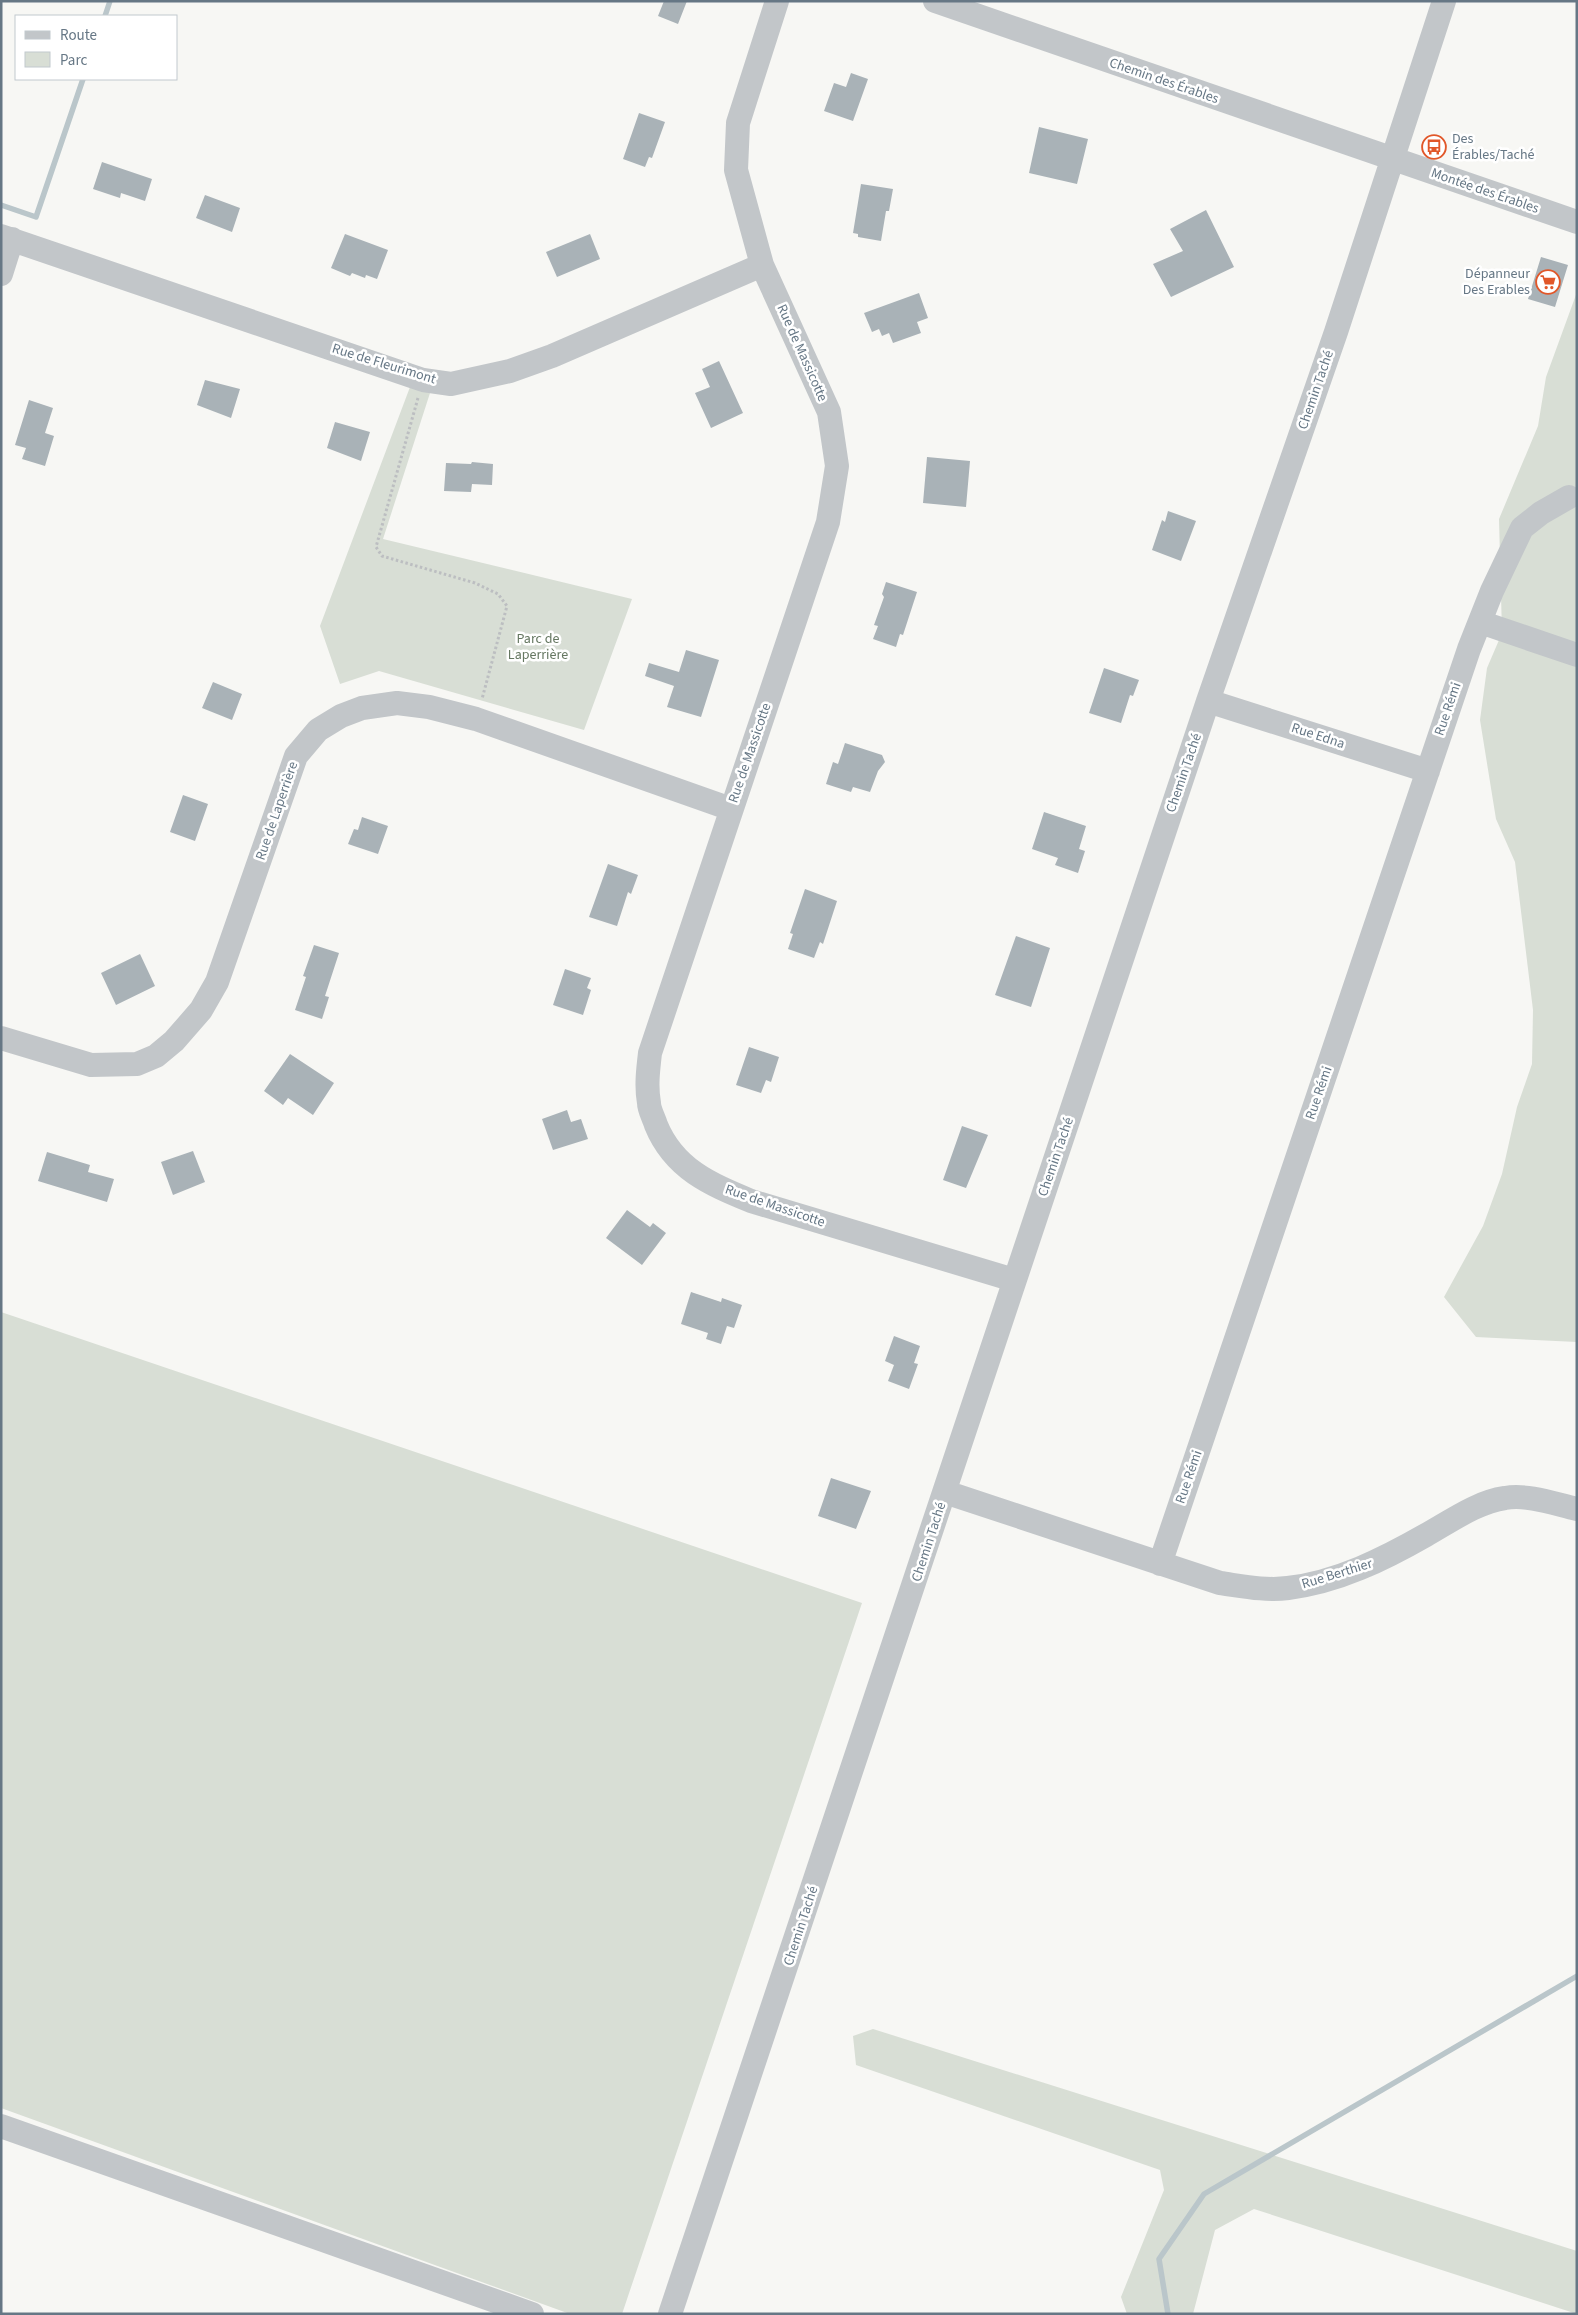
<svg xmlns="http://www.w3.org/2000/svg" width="1578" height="2315" font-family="'Source Sans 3',sans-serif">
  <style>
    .green { fill: #d8ded5 }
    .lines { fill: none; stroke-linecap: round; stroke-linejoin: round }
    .stream { stroke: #bac6ca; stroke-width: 5.5 }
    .building { fill: #a9b2b7 }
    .path { stroke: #bcbec1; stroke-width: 3; stroke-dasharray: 2.5 2.5; stroke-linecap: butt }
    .minor { stroke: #c2c6c9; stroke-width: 24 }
    .labels { text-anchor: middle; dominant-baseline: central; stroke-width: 5; stroke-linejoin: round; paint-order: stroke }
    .street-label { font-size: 14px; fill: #667785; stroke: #fff }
    .poi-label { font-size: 14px; fill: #667785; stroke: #fff; text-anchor: start }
    .park-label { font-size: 14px; fill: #657761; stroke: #fff }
  </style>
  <rect width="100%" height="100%" fill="#f7f7f4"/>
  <path class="green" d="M1577,292v1050l-101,-5 -32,-40 39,-71 19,-52 15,-67 15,-43 1,-54 -18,-148 -19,-43 -16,-99 7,-52 15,-35 -3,-114 39,-93 8,-49z
    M410,387l20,6 -47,146 249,60 -48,131 -205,-59 -39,13 -20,-58z
    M1,1312l861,291 -240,711h-52l-569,-206z
    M873,2029l704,222v63l-323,-105 -39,21 -22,84h-66l-6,-17 43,-107 -4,-20 -304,-105 -3,-29z"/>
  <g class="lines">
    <path class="stream" d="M105,16l5,-15
      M1,205l35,12 47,-138
      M1168,2314l-9,-55 45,-65 373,-218"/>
  </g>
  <path class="building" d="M664,1h23l-9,23 -20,-8z
    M851,73l17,6 -15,42 -29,-10 10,-28 12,4z
    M639,113l26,9 -13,36 -3,-1 -4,10 -22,-8z
    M1039,127l49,12 -11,45 -48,-11z
    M102,162l50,17 -7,22 -24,-8 -1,5 -27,-9z
    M861,184l32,5 -4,22h-3l-5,30 -23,-4v-3l-5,-1z
    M205,195l35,13 -8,24 -36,-14z
    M1206,210l28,57 -63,30 -18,-33 30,-13 -13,-22z
    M345,234l43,16 -11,29 -11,-4 -1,3 -13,-5 -2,3 -19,-8z
    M590,234l10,25 -43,18 -11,-25z
    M1541,257l27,8 -13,42 -27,-8z
    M919,293l9,25 -11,4 4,11 -28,10 -4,-10 -7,3 -3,-7 -7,3 -8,-19z
    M719,361l24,52 -32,15 -16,-35 15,-6 -8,-18z
    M205,380l35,9 -9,29 -34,-13z
    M29,400l24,8 -8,25 9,3 -9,30 -23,-7 4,-11 -11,-3z
    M335,422l35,10 -9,29 -34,-13z
    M927,457l43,4 -4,46 -43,-4z
    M472,462l21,2 -1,21 -20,-1 -1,8 -27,-1 2,-28 25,1z
    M1168,511l28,10 -15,40 -29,-11 10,-30 3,2z
    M886,582l31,10 -14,43 -3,-1 -4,13 -23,-8 5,-13 -4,-1 10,-28 -2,-3z
    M686,650l33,10 -18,57 -34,-10 7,-21 -29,-10 4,-13 30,9z
    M1104,668l35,12 -6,16 -3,-1 -9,28 -32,-10z
    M213,682l29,12 -10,26 -30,-12z
    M845,743l37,12 3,7 -7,9 -8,21 -17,-5 -2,5 -25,-8 7,-22 5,2z
    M183,795l25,9 -13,37 -25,-9z
    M1044,812l42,14 -7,23 6,2 -7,22 -23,-8 3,-7 -26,-9z
    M362,817l26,9 -10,28 -30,-10 6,-15 4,1z
    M608,864l30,11 -7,19 -3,-2 -11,34 -28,-9z
    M805,889l32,12 -14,43 -3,-2 -6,16 -26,-9 5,-15 -3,-1z
    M1016,936l34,12 -19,59 -36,-12z
    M314,945l25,8 -14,43 4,1 -7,22 -27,-9 11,-33 -3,-1z
    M140,954l15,32 -39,19 -15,-32z
    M565,969l26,9 -4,10 4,2 -8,25 -30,-10z
    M749,1047l30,10 -8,25 -5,-2 -5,13 -25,-8z
    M290,1054l44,29 -21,32 -25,-17 -5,7 -19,-14z
    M567,1110l4,12 10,-3 7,20 -35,11 -11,-31z
    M962,1126l26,9 -22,53 -23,-8z
    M193,1151l12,31 -32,13 -12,-33z
    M47,1152l43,13 -2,7 26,7 -7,23 -69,-21z
    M627,1210l23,17 3,-4 13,10 -24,32 -36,-27z
    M691,1292l30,10 1,-4 20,7 -8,23 -7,-2 -6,18 -15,-5 2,-6 -27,-9z
    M894,1336l26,10 -6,17 4,1 -9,25 -21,-8 6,-16 -9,-4z
    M831,1478l40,13 -15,38 -38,-13z"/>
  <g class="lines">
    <path class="path" d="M418,398l-42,149 6,9 93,27 23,11 9,12 -25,93"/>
    <path class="minor" d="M777,1l-39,122 -2,47 26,95 67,147 8,54 -9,56 -178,531c-2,17 -4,34 -1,50 0,7 5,15 7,22 18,44 54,59 95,76l263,79
      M935,1l642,221
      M1,236l422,144 28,4 59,-13 42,-15 210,-91
      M1,274l11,-35
      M1480,622l97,33
      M1208,701l220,70
      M1,1038l90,27 46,-1 19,-8 18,-15 27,-31 16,-28 79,-226 22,-26 23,-14 21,-8 35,-5 32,4 47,12 255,90
      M945,1492l275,91c22,3 46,8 68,5 50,-6 96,-29 138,-53 25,-14 51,-33 79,-37 23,-4 50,6 72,11
      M1160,1564l309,-915 23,-58 30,-63 19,-15 28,-16
      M1,2126l531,188
      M670,2314l538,-1613 128,-369 108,-331"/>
  </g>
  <defs>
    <g id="bus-ring" transform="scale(1.25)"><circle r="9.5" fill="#fff" stroke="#e15729" stroke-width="1.5"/><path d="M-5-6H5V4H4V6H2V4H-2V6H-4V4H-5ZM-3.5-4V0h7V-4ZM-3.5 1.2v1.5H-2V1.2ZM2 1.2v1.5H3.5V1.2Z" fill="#e15729"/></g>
    <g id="supermarket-ring" transform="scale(1.25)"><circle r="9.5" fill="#fff" stroke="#e15729" stroke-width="1.5"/><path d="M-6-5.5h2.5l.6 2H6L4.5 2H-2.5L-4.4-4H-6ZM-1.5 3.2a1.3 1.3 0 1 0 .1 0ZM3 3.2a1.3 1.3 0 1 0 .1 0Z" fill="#e15729"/></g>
  </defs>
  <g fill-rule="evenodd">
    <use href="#bus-ring" x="1434" y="147"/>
    <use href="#supermarket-ring" x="1548" y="282"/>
  </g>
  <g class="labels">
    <g class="street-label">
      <text transform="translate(1164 81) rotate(19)">Chemin des Érables</text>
      <text transform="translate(1485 191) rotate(19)">Montée des Érables</text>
      <text transform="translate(802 353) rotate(66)">Rue de Massicotte</text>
      <text transform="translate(384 364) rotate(17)">Rue de Fleurimont</text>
      <text transform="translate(1316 390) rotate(-71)">Chemin Taché</text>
      <text transform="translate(1448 709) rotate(-71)">Rue Rémi</text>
      <text transform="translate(1318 736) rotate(18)">Rue Edna</text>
      <text transform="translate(750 753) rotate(-71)">Rue de Massicotte</text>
      <text transform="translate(1184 773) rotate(-71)">Chemin Taché</text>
      <text transform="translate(277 811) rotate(-71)">Rue de Laperrière</text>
      <text transform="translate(1319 1093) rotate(-71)">Rue Rémi</text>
      <text transform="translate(1056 1157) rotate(-71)">Chemin Taché</text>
      <text transform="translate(775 1206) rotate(19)">Rue de Massicotte</text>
      <text transform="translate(1189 1477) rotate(-71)">Rue Rémi</text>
      <text transform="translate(929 1542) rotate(-72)">Chemin Taché</text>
      <text transform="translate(1337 1574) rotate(-17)">Rue Berthier</text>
      <text transform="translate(801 1926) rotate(-72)">Chemin Taché</text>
    </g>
    <g class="poi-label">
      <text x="1452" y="139">Des<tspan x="1452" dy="16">Érables/Taché</tspan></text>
      <text x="1530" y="274" text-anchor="end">Dépanneur<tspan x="1530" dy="16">Des Erables</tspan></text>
    </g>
    <g class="park-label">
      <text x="538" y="639">Parc de<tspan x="538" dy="16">Laperrière</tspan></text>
    </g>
  </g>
  <rect width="1578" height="2315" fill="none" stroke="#667785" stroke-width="5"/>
  <rect x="15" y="15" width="162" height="65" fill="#ffffff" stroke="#c2c9ce"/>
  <rect x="25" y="31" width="25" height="8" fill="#c2c6c9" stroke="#c2c9ce"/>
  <text x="60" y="40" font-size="15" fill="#667785">Route</text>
  <rect x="25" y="52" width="25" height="15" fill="#d8ded5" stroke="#c2c9ce"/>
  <text x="60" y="65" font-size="15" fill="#667785">Parc</text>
</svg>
